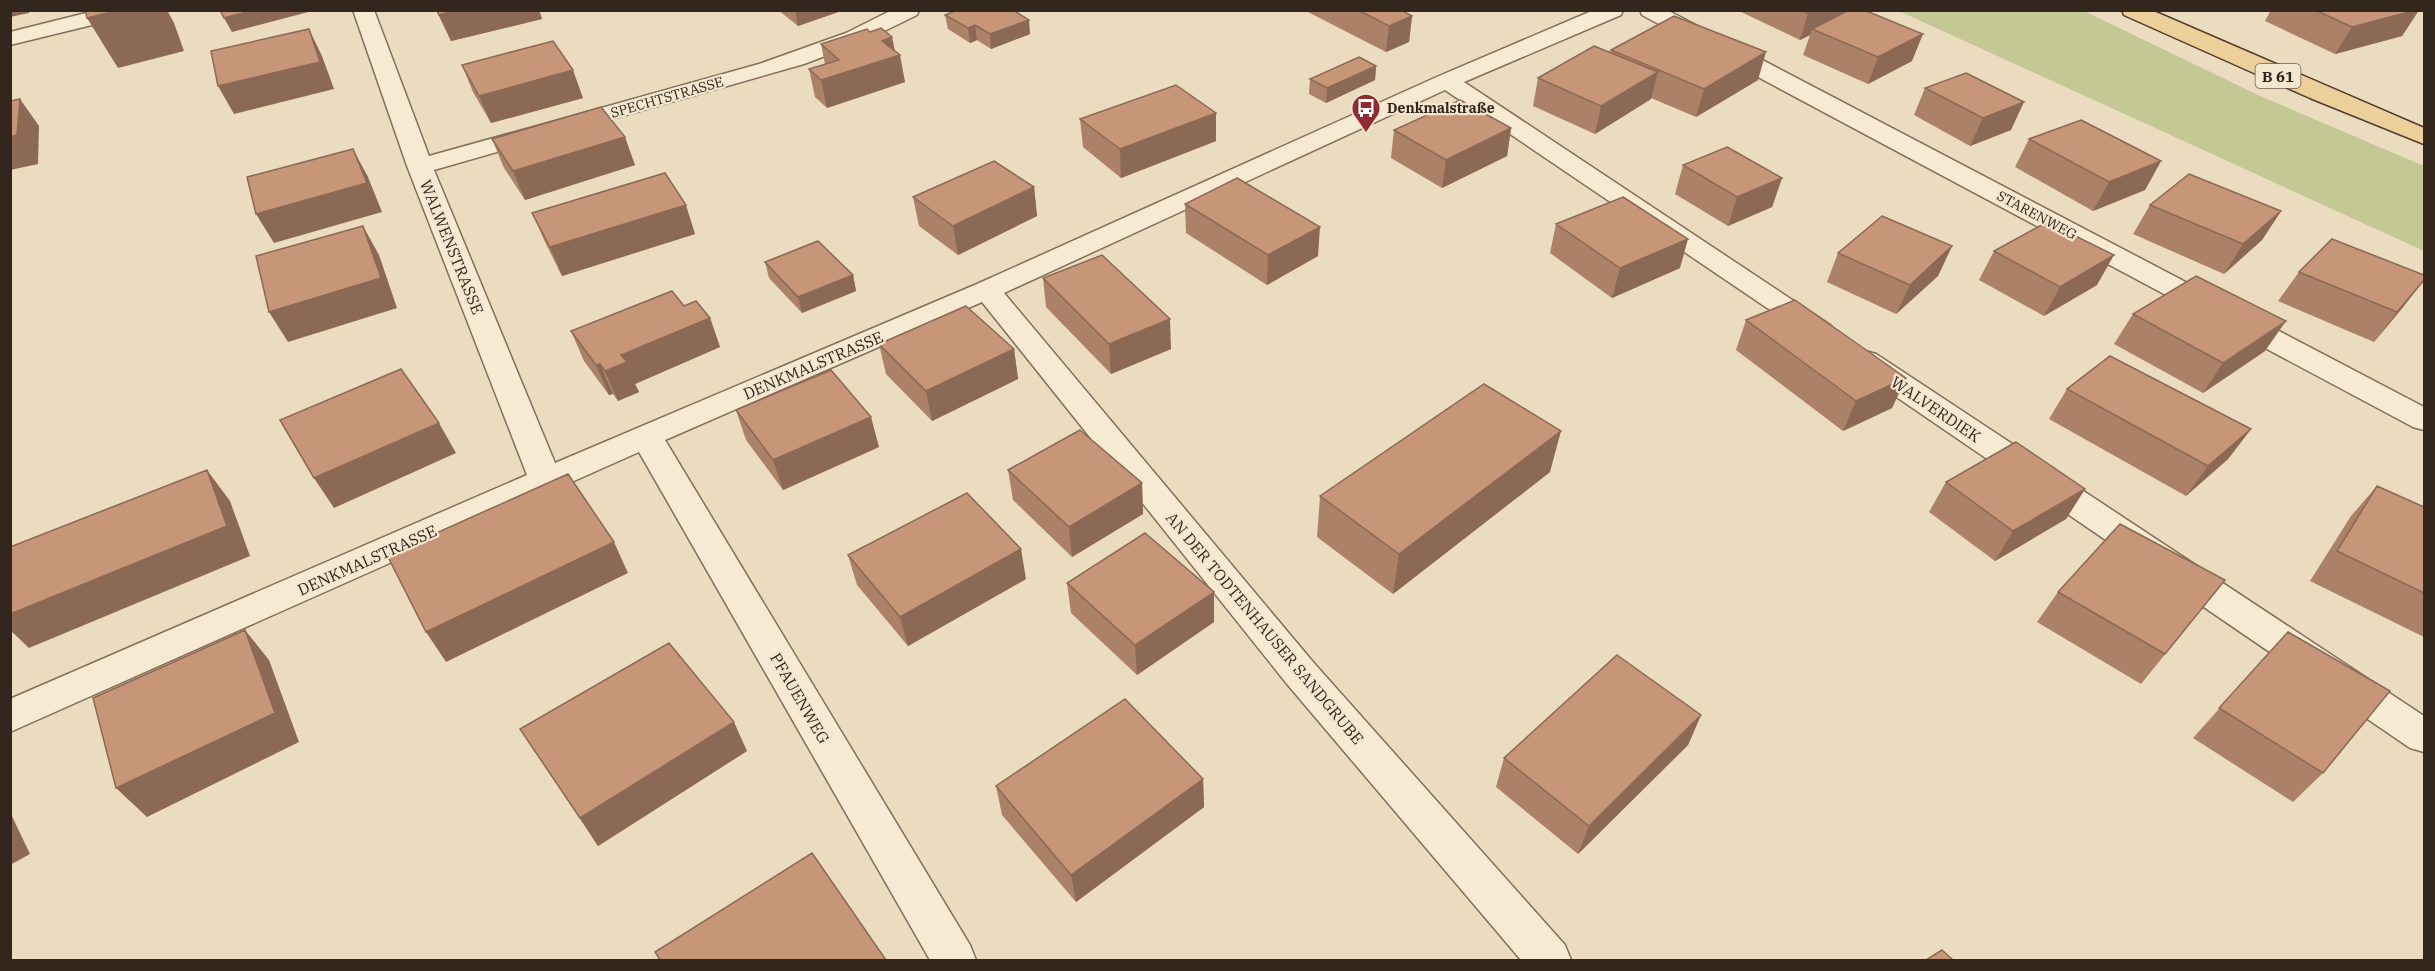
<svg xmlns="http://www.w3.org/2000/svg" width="2435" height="971" font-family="'IBM Plex Serif',serif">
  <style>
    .green { fill: #c4c895 }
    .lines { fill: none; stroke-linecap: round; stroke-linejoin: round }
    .minor-casing { stroke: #836e59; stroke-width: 3 }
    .major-casing { stroke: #513c2d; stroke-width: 3 }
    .minor { fill: #f6ead2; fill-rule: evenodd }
    .major { fill: #edcf99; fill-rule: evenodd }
    .wall { fill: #ab8167 }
    .shaded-wall { fill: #8b6954 }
    .building { fill: #c79678; stroke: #8b6954; stroke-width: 1.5 }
    .labels { text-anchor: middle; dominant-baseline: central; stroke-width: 4.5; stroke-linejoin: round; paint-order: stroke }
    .far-street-label { font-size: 14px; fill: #33271d; stroke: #f3e7cf }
    .far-poi-label { font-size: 14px; font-weight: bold; fill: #33271d; stroke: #f3e7cf; text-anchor: start }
    .shield { fill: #f3e7cf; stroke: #6d6152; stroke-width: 1.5 }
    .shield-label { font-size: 15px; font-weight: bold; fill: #33271d }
    .street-label { font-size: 16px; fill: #33271d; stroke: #f3e7cf }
  </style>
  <rect width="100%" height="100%" fill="#ebdcc0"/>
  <path class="green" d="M1899,11h185l174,84 166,71v85z"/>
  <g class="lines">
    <g class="minor-casing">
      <path id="minor" d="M98,10h37l-2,5 -123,30v-13z
        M353,10h21l55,146 330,-92 87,-31 46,-23h27l-2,5 -55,27 -58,22 -370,106 121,293 422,-179 462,-208 155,-66h29l-2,5 -157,67 366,243 5,6 -5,6 -10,3 -10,-3 -365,-247 -441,203 309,369 252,283 6,15h-50l-234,-276 -305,-382 -317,138 305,505 6,15h-46l-291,-508 -629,280v-33l517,-224 -120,-309z
        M1640,10h27l757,397v23l-11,-3 -771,-412z
        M1865,351l11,3 548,362v36l-14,-4 -556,-380 -4,-7 4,-7z"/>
    </g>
    <g class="major-casing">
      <path id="major" d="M2122,10h29l273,118v16l-114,-46 -186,-83z"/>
    </g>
    <use href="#minor" class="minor"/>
    <use href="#major" class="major"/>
  </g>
  <path class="wall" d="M436,10h103l3,9 -91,22z
    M778,10h66l-46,16z
    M1304,10h97l11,6 -3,26 -23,10z
    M1737,10h129l46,51 -44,23 -65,-29 7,-20 -10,5z
    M2271,10h148l-17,26 -67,18 -70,-33z
    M945,15l85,19 -39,15 -14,-9 -7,3 -22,-14z
    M821,44l74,7 10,31 -78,26 -12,-11 -6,-28 16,-5z
    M1611,50l147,30 -62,37 -45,-19v1l-56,35 -62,-28 5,-28 72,-25z
    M462,65l121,33 -92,25 -18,-31z
    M1376,66l-1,14 -49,23 -17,-9 1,-15z
    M1925,88l86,42 -41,16 -56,-31z
    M1080,119l136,22 -95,37 -38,-31z
    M1511,128l-4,28 -65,32 -51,-30 3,-28z
    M492,139l143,26 -110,35 -21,-32z
    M2029,139l132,22 -16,29 -52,21 -78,-44z
    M1683,165l99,13 -10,29 -44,19 -53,-32z
    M1034,187l3,29 -79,39 -39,-29 -6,-29z
    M1185,204l133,52 -51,29 -81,-52z
    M2150,205l131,6 -19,29 -38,34 -91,-40z
    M532,213l163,21 -133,42 -17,-34z
    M1556,224l124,44 -68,30 -62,-45z
    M1952,246l-14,30 -42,38 -69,-32 11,-29z
    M1994,251l103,34 -53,31 -65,-36z
    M765,262l88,13 3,16 -54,22 -33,-35z
    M2299,272l105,34 -30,36 -96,-41z
    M1043,278l128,71 -60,25 -65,-67z
    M684,306l26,12 10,29 -85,37 4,8 -21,9 -5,-7 -4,1 -25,-34 -13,-30z
    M2133,314l132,37 -62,42 -89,-49z
    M1746,320l160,58 -14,30 -49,23 -107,-81z
    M879,344l135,5 4,30 -86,42 -46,-47z
    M2067,389l184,40 -23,30 -42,37 -137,-77z
    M736,410l143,37 -96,43 -37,-50z
    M1008,470l134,13 1,31 -71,43 -59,-57z
    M1550,472l-157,122 -76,-57 3,-41z
    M1946,482l139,7 -19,30 -71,42 -66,-49z
    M2377,486l47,21v130l-114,-56 41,-65z
    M848,555l178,24 -118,67 -51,-61z
    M2225,580l-84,104 -104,-62 21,-30z
    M1067,583l147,9v30l-77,53 -66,-62z
    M2288,632l35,141 -30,29 -100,-64z
    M1701,715l-13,30 -110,109 -82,-67 8,-29z
    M520,729l227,22 -149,95z
    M1203,779l1,28 -128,95 -74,-87 -6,-29z"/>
  <path class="shaded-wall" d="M10,10h19v3l-19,4z
    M120,10h47l7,13 10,28 -66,17 -31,-50z
    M254,10h62l-84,22 -8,-14z
    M457,10h82l3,9 -91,22 -12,-26z
    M795,10h49l-46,16z
    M1815,10h51v2l-54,17 -2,6 -10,5 8,-27z
    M2416,10h3l-17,26 -67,18 17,-27z
    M1412,16l-3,26 -23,10 3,-26z
    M1029,20l1,14 -39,15 -1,-15z
    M975,25l2,15 -7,3 -2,-15z
    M309,29l13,27 12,33 -100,25 -16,-28z
    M1923,34l-11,27 -44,23 10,-27z
    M892,37l4,19 4,-1 5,27 -78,26 -6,-28 61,-39z
    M1766,52l-8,28 -62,37 8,-28z
    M1376,66l-1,14 -49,23 1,-15z
    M573,70l10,28 -92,25 -12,-27z
    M1658,72l-7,27 -56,35 6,-28z
    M20,99l19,27 -1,38 -28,6v-33z
    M2024,102l-13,28 -41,16 13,-28z
    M1216,113v28l-95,37 -1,-29z
    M1511,128l-4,28 -65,32 4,-28z
    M625,137l10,28 -110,35 -12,-29z
    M353,149l15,28 14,35 -108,31 -18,-29z
    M2161,161l-16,29 -52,21 16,-29z
    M1782,178l-10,29 -44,19 9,-29z
    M1034,187l3,29 -79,39 -5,-29z
    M686,205l9,29 -133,42 -12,-29z
    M2281,211l-19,29 -38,34 19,-30z
    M363,226l16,29 18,53 -109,34 -19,-30z
    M1320,227l-2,29 -51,29 1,-30z
    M1688,239l-8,29 -68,30 8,-30z
    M1952,246l-14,30 -42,38 14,-29z
    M2114,255l-17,30 -53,31 16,-29z
    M853,275l3,16 -54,22 -4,-16z
    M2424,280l-20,26 -30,36 23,-30z
    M710,318l10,29 -85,37 4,8 -21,9 -13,-30 16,-16z
    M1170,319l1,30 -60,25 -2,-30z
    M2286,321l-21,30 -62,42 20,-30z
    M1014,349l4,30 -86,42 -6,-30z
    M600,364l13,30 -4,1 -13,-30z
    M1906,378l-14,30 -49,23 13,-30z
    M871,417l8,30 -96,43 -10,-30z
    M439,423l17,30 -122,55 -20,-30z
    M2251,429l-23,30 -42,37 22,-30z
    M1561,431l-11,41 -157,122 6,-40z
    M207,470l23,31 20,55 -221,92 -19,-18v-16z
    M1142,483l1,31 -71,43 -3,-30z
    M2085,489l-19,30 -71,42 18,-30z
    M614,542l14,31 -182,89 -20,-30z
    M1021,549l5,30 -118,67 -8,-29z
    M1214,592v30l-77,53 -2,-30z
    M245,630l24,30 30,82 -152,75 -31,-29z
    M1701,715l-13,30 -110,109 11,-28z
    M734,722l13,29 -149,95 -18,-28z
    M1203,779l1,28 -128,95 -5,-27z
    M10,812l20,42 -20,11z"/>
  <path class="building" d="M85,10h35l-33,8z
    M220,10h34l-30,8z
    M437,10h20l-18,5z
    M957,10h56l16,10 -39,14 -15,-9 -7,3 -23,-13z
    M1358,10h43l11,6 -23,10z
    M1802,10h13l-7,3z
    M1849,10h15l59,24 -45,23 -66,-28z
    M2315,10h101l-64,17z
    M1674,16l92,36 -62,37 -93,-39z
    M881,28l11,9 -10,4 18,14 -79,25 -12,-11 30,-9 -18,-16 46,-15 3,3z
    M309,29l11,33 -102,24 -7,-35z
    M553,41l20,29 -94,26 -17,-31z
    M1594,46l64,26 -57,34 -63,-28z
    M1359,57l17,9 -49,22 -17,-9z
    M1966,73l58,29 -41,16 -58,-30z
    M1176,85l40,28 -96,36 -40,-30z
    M20,99l-3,36 -7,2v-36z
    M1460,100l51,28 -65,32 -52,-30z
    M601,107l24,30 -112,34 -21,-32z
    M2081,120l80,41 -52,21 -80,-43z
    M1727,147l55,31 -45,19 -54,-32z
    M353,149l14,34 -111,31 -9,-37z
    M994,161l40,26 -81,39 -40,-29z
    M665,173l21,32 -136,42 -18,-34z
    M2189,174l92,37 -38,33 -93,-39z
    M1237,178l83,49 -52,28 -83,-51z
    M1623,197l65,42 -68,29 -64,-44z
    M1882,216l70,30 -42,39 -72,-32z
    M2047,222l67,33 -54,32 -66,-36z
    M363,226l18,52 -112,34 -13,-56z
    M2332,239l92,36v5l-27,32 -98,-40z
    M818,241l35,34 -55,22 -33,-35z
    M1102,255l68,64 -61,25 -66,-66z
    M2196,276l90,45 -63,42 -90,-49z
    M672,291l12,15 12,-5 14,17 -89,37 6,7 -22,9 -5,-7 -4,1 -25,-34z
    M1795,300l111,78 -50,23 -110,-81z
    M966,306l48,43 -88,42 -47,-47z
    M2110,356l141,73 -43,37 -141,-77z
    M401,369l38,54 -125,55 -34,-58z
    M831,370l40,47 -98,43 -37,-50z
    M1484,384l77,47 -162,123 -79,-58z
    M1080,430l62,53 -73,44 -61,-57z
    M2016,442l69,47 -72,42 -67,-49z
    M207,470l20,56 -217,88v-67z
    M568,474l46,68 -188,90 -39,-77z
    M2377,486l47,21v86l-87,-42z
    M967,493l54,56 -121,68 -52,-62z
    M2120,524l105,56 -60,74 -107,-62z
    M1145,533l69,59 -79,53 -68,-62z
    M245,630l30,83 -159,75 -23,-90z
    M2288,632l102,59 -67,82 -104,-65z
    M669,643l65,79 -154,96 -60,-89z
    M1617,655l84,60 -112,111 -85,-68z
    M1125,699l78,80 -132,96 -75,-89z
    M812,853l74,107h-226l-5,-8z
    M1942,950l11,10h-27z"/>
  <defs>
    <g id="bus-pin" transform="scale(1.5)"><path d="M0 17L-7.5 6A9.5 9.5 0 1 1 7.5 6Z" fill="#8e2c31" stroke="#f3e7cf"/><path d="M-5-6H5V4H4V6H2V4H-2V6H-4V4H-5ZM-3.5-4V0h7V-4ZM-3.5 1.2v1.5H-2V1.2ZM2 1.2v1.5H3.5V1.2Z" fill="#fff"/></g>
  </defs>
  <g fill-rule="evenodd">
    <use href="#bus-pin" x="1366" y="108"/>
  </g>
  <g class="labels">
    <g class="far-street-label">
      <text transform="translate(667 97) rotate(-16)">SPECHTSTRASSE</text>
      <text transform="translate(2037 215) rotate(28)">STARENWEG</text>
    </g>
    <g class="far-poi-label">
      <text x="1387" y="108">Denkmalstraße</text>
    </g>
    <rect class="shield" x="2255.5" y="64" width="45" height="24" rx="4.5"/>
    <g class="shield-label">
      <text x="2278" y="76">B 61</text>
    </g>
    <g class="street-label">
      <text transform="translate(452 247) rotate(68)">WALWENSTRASSE</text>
      <text transform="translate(813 365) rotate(-23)">DENKMALSTRASSE</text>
      <text transform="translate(1936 409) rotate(34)">WALVERDIEK</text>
      <text transform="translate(367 560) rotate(-24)">DENKMALSTRASSE</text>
      <text transform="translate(1265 628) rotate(50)">AN DER TODTENHAUSER SANDGRUBE</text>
      <text transform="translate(800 698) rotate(60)">PFAUENWEG</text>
    </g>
  </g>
  <rect width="2435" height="971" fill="none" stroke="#33271d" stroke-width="24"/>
</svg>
